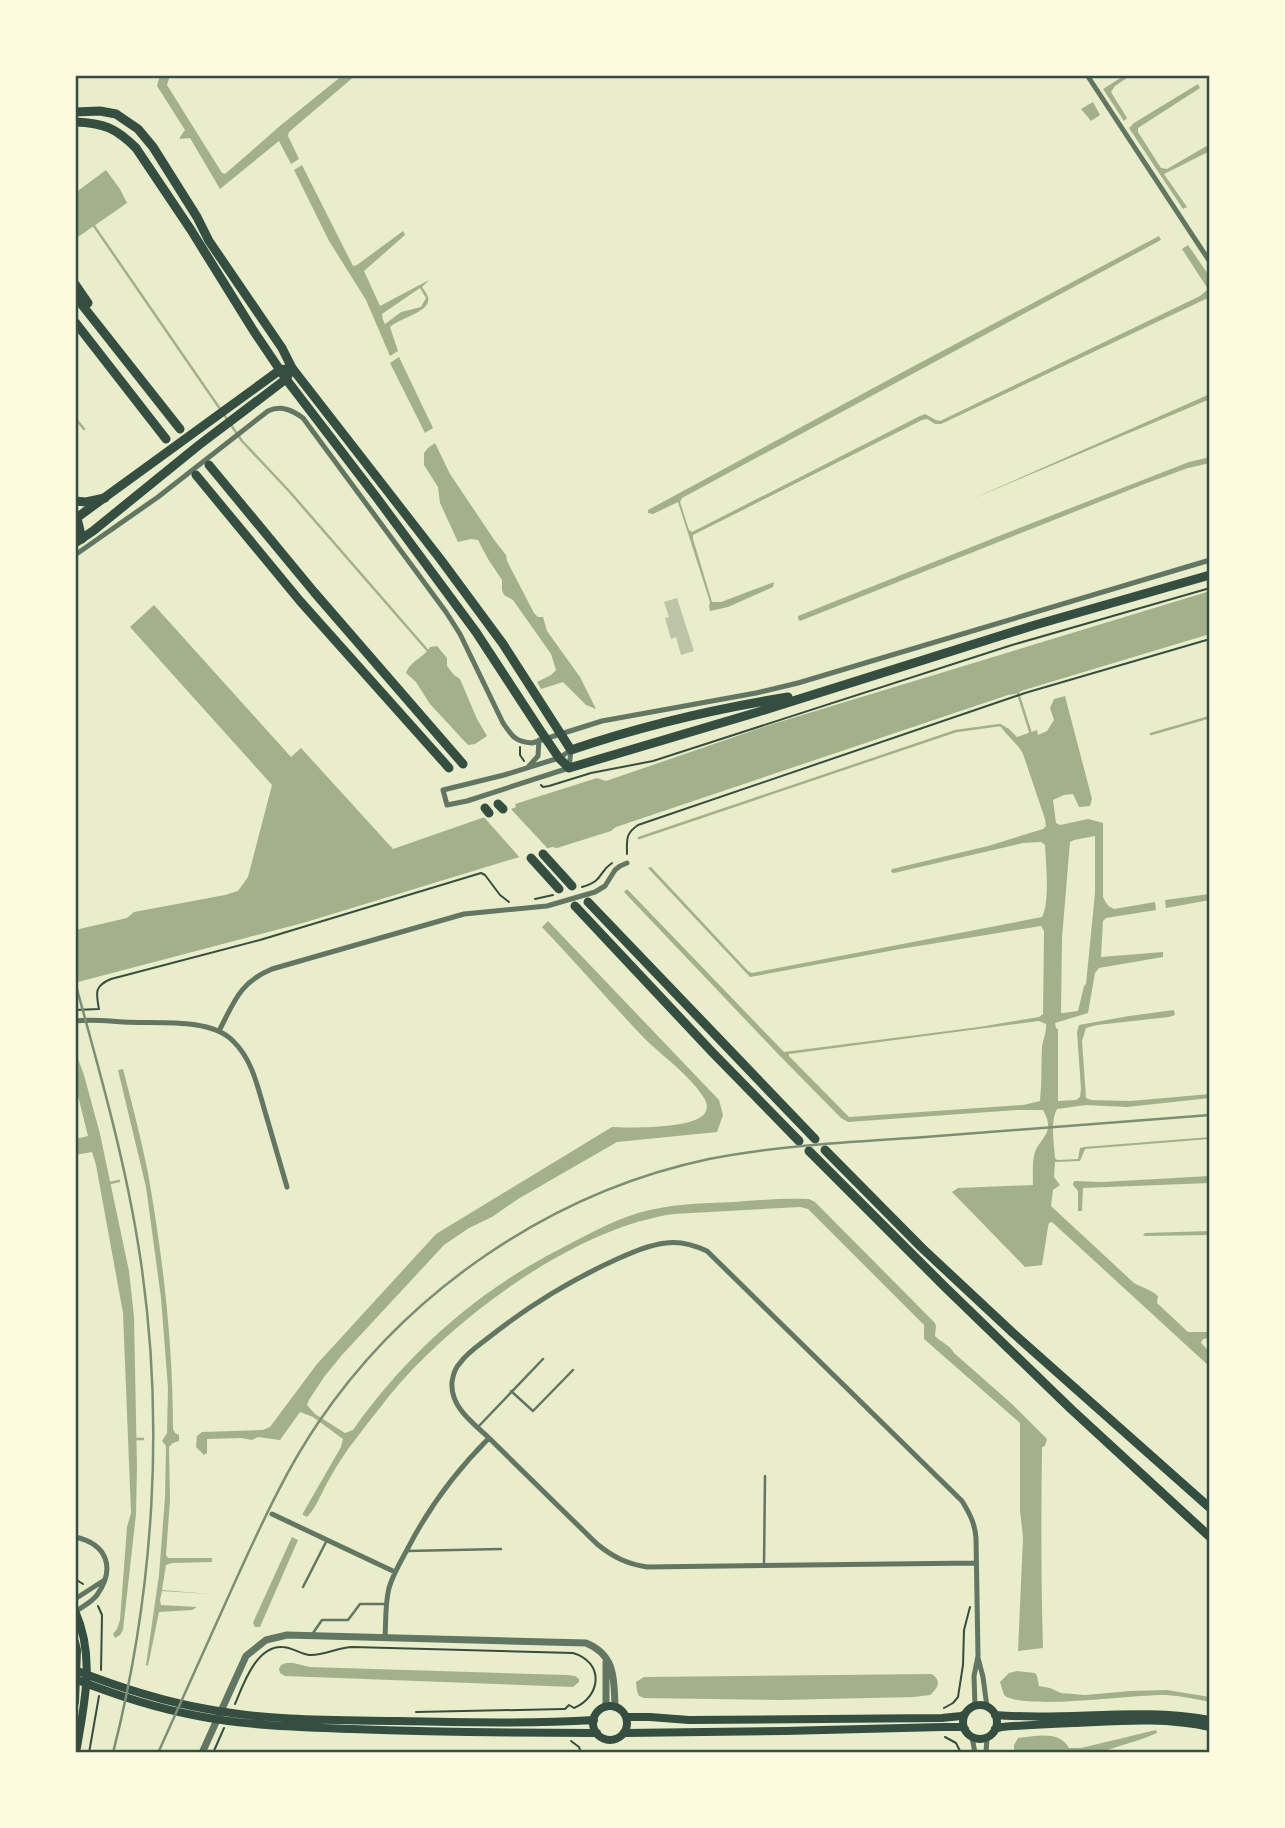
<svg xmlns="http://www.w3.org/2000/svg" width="1285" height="1828" font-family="'DejaVu Sans',sans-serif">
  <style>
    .water { fill: #a3b18a; fill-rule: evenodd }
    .pier { fill: #e9edc9 }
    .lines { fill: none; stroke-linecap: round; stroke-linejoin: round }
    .stream { stroke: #a3b18a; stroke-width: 2.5 }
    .building { fill: #bcc5a7 }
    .path { stroke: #344e41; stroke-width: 2 }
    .service { stroke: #617663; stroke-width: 2.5 }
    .minor { stroke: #617663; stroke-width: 5 }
    .tertiary { stroke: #617663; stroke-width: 7 }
    .secondary { stroke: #344e41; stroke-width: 8 }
    .primary { stroke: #344e41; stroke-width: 9 }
    .trunk { stroke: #344e41; stroke-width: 9 }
    .rail { stroke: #7c8e77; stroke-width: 2.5 }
    .neatline { fill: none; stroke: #344e41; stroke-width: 2.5 }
  </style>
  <rect width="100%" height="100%" fill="#e9edc9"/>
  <path class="water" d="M160,75h10l-3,10 55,88 3,1 56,-49 62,-50h13l-67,57 -1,4 11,23 -8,5 -12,-23 -59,48 -30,-51 -10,1v-2l5,-7 -28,-44z
    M1125,75h6l-16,11 -4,6 16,26 -3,3 -21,-32z
    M1198,84l2,4 -62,40v4l23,36 6,1 43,-25v7l-46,23 23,33 -4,2 -54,-81 5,-5z
    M1093,102l7,13 -9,6 -10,-12z
    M302,165l51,101 4,-1 46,-34 2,4 -41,36 16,35 49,-26 -7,7c2,3 5,6 6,10 4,15 -29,21 -38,30l8,24 -8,5 -24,-56 -37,-59 -35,-71zM420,288l6,10 -5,9 -20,5 -16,12 -2,-4 -1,-6z
    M106,170l14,19 7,14 -52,36v-46z
    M1159,236l2,4 -479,258 -2,4 9,28 3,2 228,-116 5,-2 11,6 4,1 260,-125 8,-7 -26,-40 6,-4 22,32v20l-269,127h-6l-8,-5 -5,1 -229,115v4l19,63h9l53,-20 -1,5 -45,20 -18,4 -1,-5 1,-4 -32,-100 -25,12 -5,-1v-3l266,-144z
    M399,357l34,71 -8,5 -35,-70z
    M1210,394v5l-238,100z
    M435,443l15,31 45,67 11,14 1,6 27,52 4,4h5l4,14 33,46 16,32 -10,-4 -23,-23 -22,7 -4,-7 14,-7 5,-5 -5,-16 -38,-54 -9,-5 -2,-5v-10l-14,-21 -10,-19 -7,-1 -13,3 -18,-39 -2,-16 -14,-22v-12l4,-5z
    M1210,457v6l-22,5 -41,15 -347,138 -2,-2v-3l211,-84 180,-70z
    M1210,591v43l-186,56 -9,4 -7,1 -392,132 -5,4 -54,17 -5,-1 -249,76 -225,59 -1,-1h-2v-51l52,-12 7,-6 91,-17 13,-4 10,-14 24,-92 -142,-158 24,-22 137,152 10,-9 92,101 89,-31 20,-5 14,-6 -1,-3 82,-26 9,3 160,-55z
    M437,646l10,12v8l7,9 6,4 17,40 10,17 -12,8 -7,1 -38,-41 -14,-22 -10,-9c5,-13 18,-15 24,-26z
    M1065,696l27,103 -2,7 -11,1 -6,-13 -9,1 -11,5 3,23 4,2 28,-6 15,4v74c3,6 4,9 11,12l41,-7 1,8 -50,8 -3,3 -2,36 62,-5v5l-64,11 -4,5 -7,40 -33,10 1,5 2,1v72l18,-1 4,-3 1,-8 -4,-57 2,-7 50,-9 45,-6 1,5 -6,2 -72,8 -11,3 -4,13 4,57 5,2 39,1 80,-7v4l-83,9 -41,-2 -29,4c-7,13 -3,33 -2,49l2,2 21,-1 2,-11 4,-1 126,-10v2l-125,10 -5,12 -25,1 -1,15 6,8 -7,5 -2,16 83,77c9,5 16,6 24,13l-1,7 31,29h22v6l-7,1 -2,4 9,9v15l-158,-145 -3,1 -1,4 -6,38 -17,2 -73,-75 6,-4 75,-3c0,-9 -1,-20 1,-29 4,-19 23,-21 9,-46h-26l-169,12 -7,-4 -62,-63 -155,-163 3,-3 157,163 195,-25 60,-10 4,-3 1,-83 -3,-5 -141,23 -150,28 -102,-109 3,-1 97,104 4,2 290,-56c8,-15 4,-53 3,-72l-4,-3 -18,1 -129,30 -3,-1 1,-3 96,-23 55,-17 3,-3 -1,-7 -22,-65c-5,-10 -15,-17 -22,-27l7,1 9,9 20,-7 1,5 9,-4 7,-11 -4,-12 4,-9zM1095,836v57l-9,91 -2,2 -6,25 -15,2h-2l1,-75 8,-96 4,-2zM1039,1021l7,3c1,8 -3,15 -4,23 -1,18 0,36 -2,54l-17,4 -174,12 -60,-61v-2z
    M1210,894v6l-44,8 -1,-8z
    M548,921l171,179 4,15 -6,17 -100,10 -99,57 -26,18 -23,11 -25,17 -102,110 -18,22 -15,23 -2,5 8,9 30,19 8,-3c52,-74 122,-137 203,-179 27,-14 53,-29 82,-38 31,-9 64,-10 96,-11 25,-2 50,-4 75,-3l6,3 120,121 1,3 -1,10c7,7 15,9 19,17l58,51 35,35 -2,7 -3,1c-1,67 -1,134 1,201l-25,3 5,-113 -3,-28v-87l-96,-84v-14l-116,-116 -8,-2 -126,7c-95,13 -210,97 -273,168 -15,17 -29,36 -43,54 -12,15 -23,32 -32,49 -6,11 -10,23 -19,32l-4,-2v-2l38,-66 2,-8 -30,-22 -13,-5 -20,28 -22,-3 -6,3 -11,-2 -34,1v14l-3,2 -8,-8 1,-11 5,-4 61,-2 7,-3 47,-63 119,-130 176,-107c17,1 83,2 93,-14 3,-5 2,-10 -1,-15 -15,-24 -41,-41 -61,-61 -34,-36 -67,-74 -101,-110z
    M75,1051l9,24 16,59 29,137 5,46 3,150 -1,47 -13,116 -3,5 -5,3 -2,-4 4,-5 3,-9 7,-93 4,-14 -8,-200 -27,-148 -4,-13 -17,3v-16l13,-3 -13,-52z
    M123,1069c9,35 18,69 25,104 15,85 25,170 25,256l2,4 4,2v6l-6,2 -4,4 1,53 -4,55 2,3h44v4l-40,1 -6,2 -4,25 48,4 -48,-3 -2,9 1,5 36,2 -5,3 -33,2 -11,54 -2,-1 13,-90 6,-78 1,-51 -4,-5 5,-8 1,-45 -7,-90 -15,-111 -28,-117z
    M1210,1176v7l-127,5 -1,23h-4v-20l-5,-6 1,-4 28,1z
    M1210,1231v4l-65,1 -2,-1 2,-2z
    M292,1537l6,3 -38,87h-5l-2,-4 2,-5z
    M286,1663h7l17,4 258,8 7,1 4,3v3l-6,5 -288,-11 -5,-3 -1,-4 2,-4z
    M1017,1671l18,2 2,3 2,10 11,2 11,5 24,2 45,-4 37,-1 43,7v5c-15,-3 -29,-6 -44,-7 -31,-1 -144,16 -162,0l-4,-13 9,-9z
    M932,1674c10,7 6,14 -2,21l-16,2 -134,3 -136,-2 -5,-2 -2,-5 -1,-9 8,-5z
    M1156,1730l1,3 -15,6 -38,12 106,2h-196v-8l4,-7c17,-2 42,-8 51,10h12z"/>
  <path class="pier" d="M509,807l41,44 -29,8 -39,-44z"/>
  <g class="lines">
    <path class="stream" d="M94,226l133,193
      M75,418l9,11
      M231,425l11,16 47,50 139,160
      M1017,690l13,41v3
      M1151,734l59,-17
      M639,838l317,-107 44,-6 5,3
      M110,1183l9,-2
      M137,1439h6"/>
  </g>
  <path class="building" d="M677,598l17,53 -13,4 -5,-18 -5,2 -6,-21 4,-1 -5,-15z"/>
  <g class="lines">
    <path class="path" d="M520,747v8l4,6
      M541,785l2,2 6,-1 42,-13 62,-12 359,-116 198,-57
      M627,854c0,-14 -2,-20 11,-29l387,-132 185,-54
      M582,887c23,-7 15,-14 30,-24
      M535,899l18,-4
      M75,1010l24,-1c-3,-16 -5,-23 12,-30l149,-39 221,-67 4,2 15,20 9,7
      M75,1579l8,5
      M98,1606l4,9 -1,55
      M235,1704c8,-19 21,-58 47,-57 10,0 18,7 27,8 15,1 29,-8 44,-8l220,6c31,9 29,43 1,55l-5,-3 -4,4
      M944,1708l9,-5 5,-6 5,-32 1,-35 6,-23
      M416,1712l148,-3
      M945,1737l11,6 5,10
      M571,1741l8,6 2,6
      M89,1753l10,-57
      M213,1753l11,-25"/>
    <path class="service" d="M511,1391l22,20 40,-41
      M478,1427l65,-68
      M407,1551l94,-2
      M764,1566l1,-90
      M303,1587l24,-47
      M313,1633l9,-13h26l12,-16h26"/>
    <path class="minor" d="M1087,75l123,187
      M75,555l83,-58 110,-86c13,-6 24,-1 35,7l143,194 14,22 43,89c9,13 12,19 29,20l70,-22 154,-28 42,-10 412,-123
      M571,750l-2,18 -102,33 -20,4 -4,-15 61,-15 55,-17z
      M529,766l9,-10 1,-16
      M75,1021c17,-2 32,0 49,1 31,2 86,-5 109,19 20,19 25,48 33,74 7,24 14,48 21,72
      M219,1031c15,-29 21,-49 53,-62l192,-55 83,-8 48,-14 10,-6 10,-16 5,-4 7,-3
      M489,1438c-16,-15 -39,-31 -37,-56 1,-7 3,-14 8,-19 7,-10 18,-17 28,-25 39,-31 81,-57 127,-78 16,-7 33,-15 51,-17 14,-2 28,2 41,8l255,250c8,13 13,23 14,37l2,118 -4,20 1,30
      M272,1514l123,58
      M75,1537c32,7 41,31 22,58 -5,7 -15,12 -22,17
      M75,1599l28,-18
      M385,1637c1,-16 0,-33 4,-49 4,-14 12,-27 19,-40 21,-41 48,-77 81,-110l108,106c16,13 30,20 50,23l328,-4
      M978,1658l5,19 4,30
      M972,1737l3,16
      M986,1753l1,-16"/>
    <path class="tertiary" d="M606,1707v-45
      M202,1753l44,-97 20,-16 21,-5 299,8c30,12 28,37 29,64"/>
    <path class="secondary" d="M75,1611c21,47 9,93 1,142
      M75,1642l2,8 -2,52
      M75,1670c43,17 86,31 132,39 63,12 127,11 191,12 65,1 131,3 196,-1
      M75,1679c40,16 80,29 123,37 50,10 102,11 154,13 81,3 163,4 245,4
      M963 1722a17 17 0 1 1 34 0a17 17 0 1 1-34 0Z
      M593 1723a17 17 0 1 1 34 0a17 17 0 1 1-34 0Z
      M995,1715c72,6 144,-8 215,5
      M626,1717h24l39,3 253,-2 19,-2 4,-2
      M995,1729l7,-2c23,-2 47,-3 71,-4 46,-2 91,-6 137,4
      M624,1733l160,-2 158,-4h19l4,2"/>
    <path class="primary" d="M75,519l205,-149 12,-2 149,192 62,84 68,106c70,-24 143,-41 217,-53
      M75,543l18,-12 106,-86 87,-66 91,119 99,134 64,98 19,28 10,10 189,-56 277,-87 175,-50"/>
    <path class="trunk" d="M75,112l25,-1 16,3 22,15 15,18 44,70 12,24 73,107 10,20 -6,11 -33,-49 -62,-100 -55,-82c-20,-20 -32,-25 -61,-26
      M75,284l13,19
      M75,296l105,133
      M75,322l91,117
      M209,465l105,127 149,172
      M196,475l104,126 149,167
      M75,501l11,1 19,-4
      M75,514l2,4 5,21
      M498,804l5,5
      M485,808l4,5
      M543,854l29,32
      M531,858l28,31
      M588,902l227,237
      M575,906l138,147 86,88
      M825,1150l97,98 91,85 197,175
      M809,1151l136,136 126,122 139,128"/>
    <path class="rail" d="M75,982c25,91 51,181 65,274 25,164 14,336 -27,497
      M158,1753c27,-60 54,-120 81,-180 24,-52 47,-103 79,-150 90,-133 234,-231 391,-264 71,-14 144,-17 216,-22 95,-8 190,-15 285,-22"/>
  </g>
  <rect width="1285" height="1828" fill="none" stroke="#fefae0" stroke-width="154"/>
  <rect x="77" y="77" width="1131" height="1674" class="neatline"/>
</svg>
